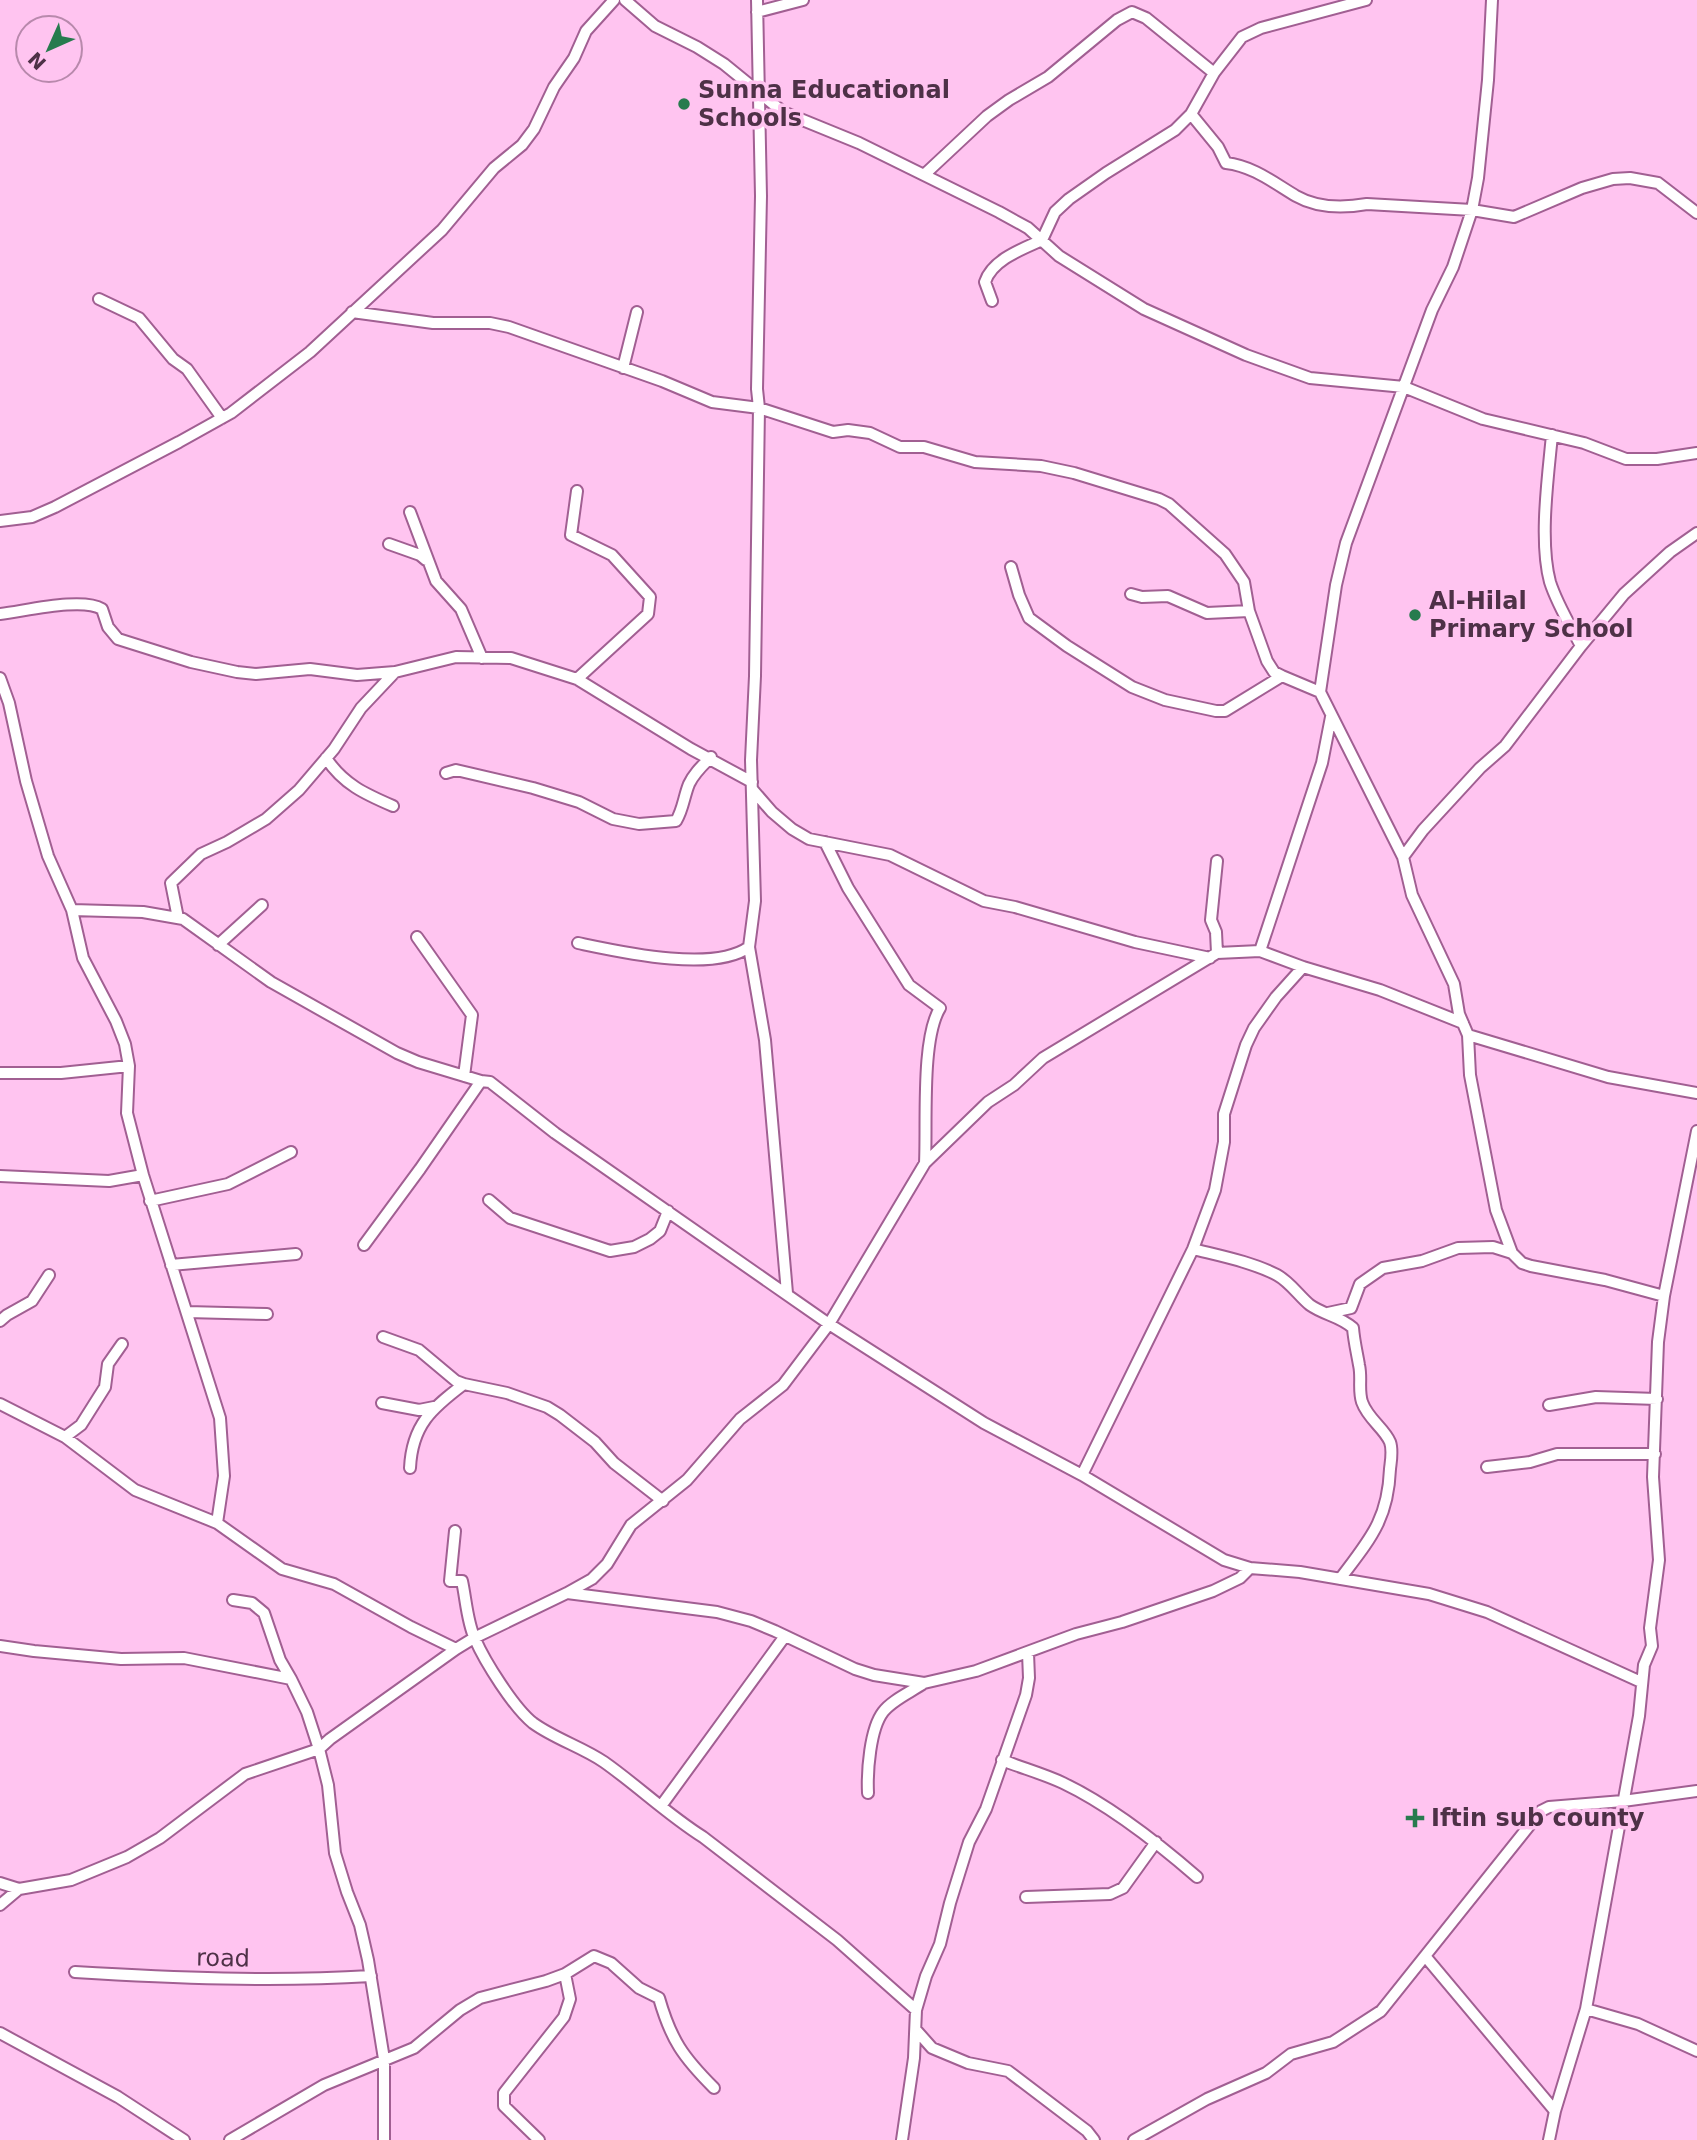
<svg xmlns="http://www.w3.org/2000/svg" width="1697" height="2140" font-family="'DejaVu Sans',sans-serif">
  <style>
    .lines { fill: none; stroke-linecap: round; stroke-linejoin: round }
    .minor-casing { stroke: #a15f92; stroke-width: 14 }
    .minor { stroke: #fff; stroke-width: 10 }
    .poi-dot { fill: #277b4e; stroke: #ffc4f0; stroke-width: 2.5 }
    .labels { text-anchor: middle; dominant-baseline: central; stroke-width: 7; stroke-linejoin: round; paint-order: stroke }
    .poi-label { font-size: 24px; font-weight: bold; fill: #4e3147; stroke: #ffc4f0; text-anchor: start }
    .street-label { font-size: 24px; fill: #4e3147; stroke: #ffc4f0 }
  </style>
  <rect width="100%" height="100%" fill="#ffc4f0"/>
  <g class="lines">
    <g class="minor-casing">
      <path id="minor" d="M625,0l30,26 42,21 27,17 59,48 76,31 140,69 29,16 31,28 85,53 102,46 64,23 94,9 79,32 101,24 42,16h31l40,-6
        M757,0l4,196 -4,193 2,19 -4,268 -4,84 4,141 -6,46 16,93 22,253
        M1492,0l-4,80 -10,98 -6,32 -19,57 -21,43 -86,233 -10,42 -16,107 83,165 9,38 42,89 5,30 9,21 2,40 26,135 16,43 10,10 9,3 74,14 59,16
        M757,12l46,-12
        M1191,114l27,33 8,16c27,3 48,20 70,33 21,12 48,12 71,8l105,6 42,7 68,-29 31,-9 17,-1 28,5 39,30
        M925,174l62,-58 22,-16 39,-23 69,-57 15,-8 14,6 68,55
        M99,299l40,19 34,41 14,10 35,49
        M992,301l-7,-19c7,-22 37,-33 57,-42l13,-28 14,-13 37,-26 69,-43 16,-16 23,-41 28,-36 19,-9 105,-28
        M352,312l81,11h57l19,4 153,54 50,21 47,6 74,24 15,-2 22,3 30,14h24l51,15 66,4 33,7 85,26 10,5 56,50 19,28 5,29 18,50 7,11 8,4
        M623,368l14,-56
        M1552,435c-4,42 -13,106 -2,147 7,22 20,43 31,64
        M410,512l26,69 25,28 21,49
        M0,521l32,-4 23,-10 124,-65 52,-29 79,-61 132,-122 52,-62 28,-23 12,-16 20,-42 20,-29 12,-27 28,-31
        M389,544l31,11 6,5
        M1011,567l8,28 10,23 38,28 65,41 33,13 51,11h9l57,-35 38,16
        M1131,594l11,3 26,-1 39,17 42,-2
        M0,614c26,-3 82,-17 102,-5l6,18 10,12 73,23 46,10 19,2 54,-5 47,6 38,-3
        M0,678l9,25 17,78 22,75 24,54 11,48 33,63 9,23 4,22 -2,47 16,62 77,243 4,58 -7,47
        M577,679l71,-65 2,-17 -38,-42 -41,-20 6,-44
        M326,758c17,26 39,36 67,48
        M446,773l10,-3 77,18 46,14 34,17 26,5 37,-3c7,-11 8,-25 13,-37 5,-11 13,-18 22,-27
        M752,789l20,23 20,17 17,10 81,16 94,46 31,6 120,35 75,16
        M825,842l23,46 61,97 31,23c-19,31 -13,115 -15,155
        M1403,857l20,-27 57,-62 25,-22 76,-100 43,-52 46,-42 27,-19
        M1217,861l-6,59 5,12 1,21
        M72,910l71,2 40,7 88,63 126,71 21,9 63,19
        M178,918l-7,-35 30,-29 26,-12 39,-23 33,-29 35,-41 27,-41 34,-36 61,-15 55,1 66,21 114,70 61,33
        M417,937l55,78 -8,61
        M578,943c43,9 135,30 171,4
        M218,945l44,-40
        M1260,951l62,-188 9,-46
        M1468,1035l140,42 89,16
        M0,1073h61l68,-7
        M0,1176l109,5 34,-6
        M489,1200l21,18 100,33 24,-4 16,-8 10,-8 8,-20
        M150,1201l78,-17 63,-32
        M364,1245l56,-76 61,-88 9,1 65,51 274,191 155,99 98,52 142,85 26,8 50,4 129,22 58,18 154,70
        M1193,1249c28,7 59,13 84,26 13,7 22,21 33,30 14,10 30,11 43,23 1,13 4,25 6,37 3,13 -1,24 3,37 6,17 22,26 28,40 3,8 1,18 0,27 -2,51 -20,70 -50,110
        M171,1265l125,-11
        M187,1312l80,2
        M1328,1313l23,-5 9,-24 23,-16 39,-7 36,-13 35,-1 19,6
        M0,1321l7,-6 25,-14 17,-26
        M383,1337l36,13 37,31 8,3 43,9 40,14 13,8 35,27 19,21 49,38
        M382,1403l37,7 15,-3
        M0,1404l65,33 70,53 82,33 65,46 52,15 77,43 45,22
        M1549,1405l47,-8 61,2
        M65,1437l16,-12 24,-38 3,-23 14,-20
        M1487,1467l43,-5 27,-8h98
        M410,1468c2,-43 22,-60 54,-84
        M1082,1475l111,-226 22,-59 9,-48v-28l22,-69 8,-17 22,-31 27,-30
        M455,1531l-5,50h12c4,18 5,41 13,58 10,23 39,69 58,84 22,16 49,24 71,39 34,24 64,53 99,75l134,103 79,70
        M567,1593l25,-14 15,-15 24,-39 56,-45 53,-61 43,-34 46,-61 96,-161 63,-61 26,-17 29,-27 174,-105 43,-2 43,16 77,23 83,33
        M233,1600l19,3 12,10 16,47 11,19
        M0,1646l34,5 87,8 63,-1 107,21 16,33 12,37 9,36 7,68 12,39 13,33 8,35 16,99v81
        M1002,1760c20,8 42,14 61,23 46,22 96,61 134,94
        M868,1793c-1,-22 2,-64 15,-81 9,-12 28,-20 41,-29
        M661,1806l124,-170
        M0,1883l19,6
        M1026,1897l84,-3 13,-6 33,-46
        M0,1905l19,-16 52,-9 56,-23 33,-19 85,-64 74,-25 11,-10 126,-90 18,-11 93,-45 150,19 34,9 24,10 80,38 19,6 50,8 52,-12 100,-37 46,-12 91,-31 27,-13 10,-10
        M1425,1956l130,155
        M75,1972c99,6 197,10 296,4
        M1586,2009l52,15 59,27
        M916,2030l16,18 36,15 40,8 79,60 7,9
        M0,2033l118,64 66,43
        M230,2140l94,-55 90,-37 46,-38 20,-12 66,-17 19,-7 29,-18 17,7 28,25 20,10c12,42 24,59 55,90
        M539,2140l-35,-34v-13l60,-76 6,-18 -5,-25
        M902,2140l12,-82 2,-48 10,-34 14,-32 10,-41 19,-61 17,-33 40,-114 3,-17 -1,-25
        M1134,2140l73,-41 59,-26 25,-19 42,-12 48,-31 160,-200 8,-4 74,-6 74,-10
        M1549,2140l6,-29 31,-102 53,-293 5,-51 8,-19 -2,-18 9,-68 -6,-83 5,-135 6,-46 33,-165"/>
    </g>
    <use href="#minor" class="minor"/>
  </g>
  <g class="poi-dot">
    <circle cx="684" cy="104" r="7"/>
    <circle cx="1415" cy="615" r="7"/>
    <path d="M1411.5 1807.5h7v7h7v7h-7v7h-7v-7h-7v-7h7z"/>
  </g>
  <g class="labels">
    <g class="poi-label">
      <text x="698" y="90">Sunna Educational<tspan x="698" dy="28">Schools</tspan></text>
      <text x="1429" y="601">Al-Hilal<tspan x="1429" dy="28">Primary School</tspan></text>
      <text x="1431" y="1818">Iftin sub county</text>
    </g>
    <g class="street-label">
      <text transform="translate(223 1958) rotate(1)">road</text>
    </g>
  </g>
  <g transform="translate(49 49) rotate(225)"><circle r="33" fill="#ffc4f0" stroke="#b889ac" stroke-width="2"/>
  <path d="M0-5L12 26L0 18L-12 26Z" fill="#277b4e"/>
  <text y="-10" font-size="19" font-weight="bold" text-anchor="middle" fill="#4e3147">N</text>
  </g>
</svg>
